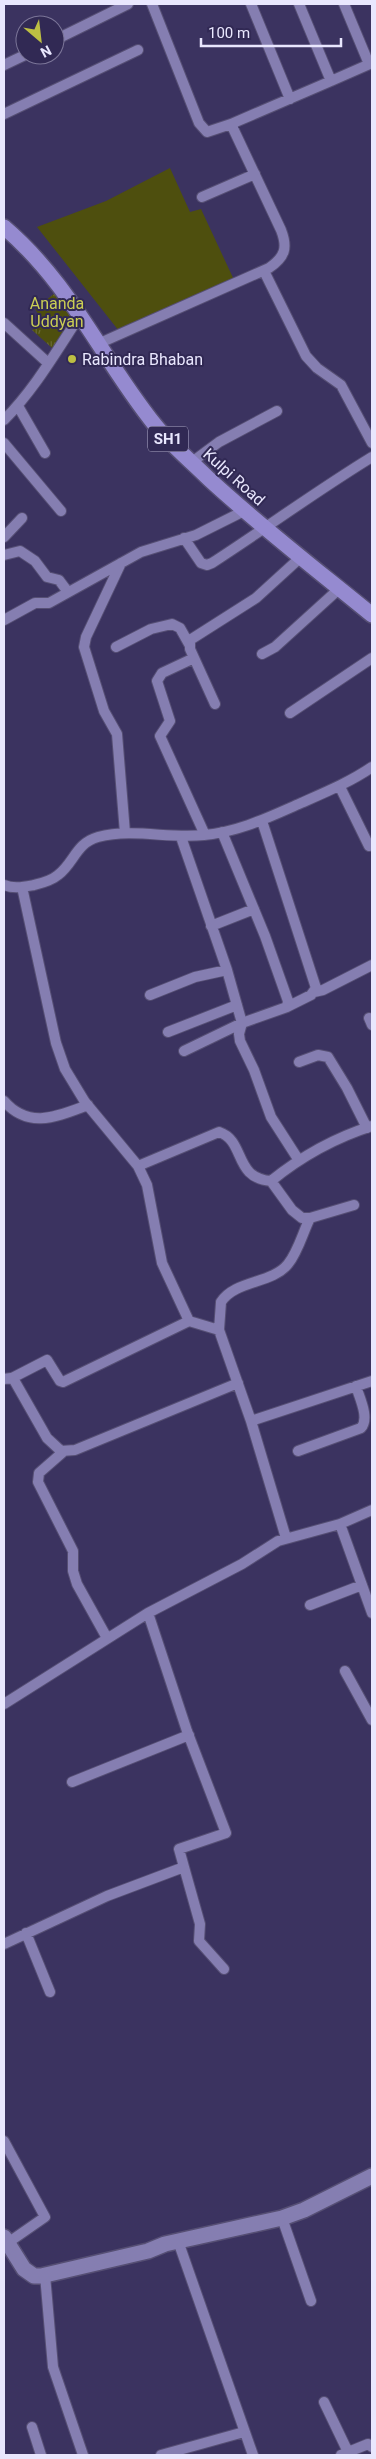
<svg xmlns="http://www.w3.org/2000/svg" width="376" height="2459" font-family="Roboto,sans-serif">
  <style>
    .park { fill: url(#park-tufts) }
    .garden { fill: #4e4f0e }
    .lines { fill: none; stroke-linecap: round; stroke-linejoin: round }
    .street-casing { stroke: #564f74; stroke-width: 12 }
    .secondary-casing { stroke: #564f74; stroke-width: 18 }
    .primary-casing { stroke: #564f74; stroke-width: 18 }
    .street { stroke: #857eb1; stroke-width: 10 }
    .secondary { stroke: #857eb1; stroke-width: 15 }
    .primary { stroke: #958ad0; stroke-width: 15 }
    .poi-dot { fill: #bdbf43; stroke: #312954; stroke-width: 2 }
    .labels { text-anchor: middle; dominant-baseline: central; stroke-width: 4; stroke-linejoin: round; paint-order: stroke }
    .shield { fill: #312954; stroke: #b2aecb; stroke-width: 1 }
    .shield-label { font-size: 15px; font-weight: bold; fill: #e9e7fe }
    .park-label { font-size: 16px; fill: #cbce54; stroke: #312954 }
    .poi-label { font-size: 16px; fill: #e9e7fe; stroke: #312954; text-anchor: start }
    .street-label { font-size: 16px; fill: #e9e7fe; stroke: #312954 }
  </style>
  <defs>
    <pattern id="park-tufts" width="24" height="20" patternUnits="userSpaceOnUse" patternTransform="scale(1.25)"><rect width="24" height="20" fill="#4e4f0e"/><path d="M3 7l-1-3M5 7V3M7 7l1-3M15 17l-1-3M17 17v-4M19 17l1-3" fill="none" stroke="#686832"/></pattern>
  </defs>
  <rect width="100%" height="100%" fill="#3b3360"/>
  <path class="park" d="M60,289l15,30 -23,29 -20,-18 12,-7 -9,-14z"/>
  <path class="garden" d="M170,168l20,44 11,-3 34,73 -116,49 -82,-104 69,-26z"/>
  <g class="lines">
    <g class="street-casing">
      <path id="street" d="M152,4l47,119 8,9 24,-8 100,-43 -32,-77
        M251,4l39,95
        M344,4l25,60
        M55,40l73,-36
        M4,65l21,-10
        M331,81l41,-18
        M4,114l134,-64
        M202,197l53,-23
        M264,271l42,85 11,12 24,17 31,58
        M4,323l44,40
        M100,343l169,-75c16,-11 19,-20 12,-38l-50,-106
        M18,406l27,47
        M4,420c31,-31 53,-70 77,-106
        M4,443l57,68
        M192,462l27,-20 58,-31
        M4,537l18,-19
        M184,538l17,25 6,2 5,-2c54,-35 106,-73 160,-106
        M4,555l16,-4 15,10 12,16 12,3 9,12
        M121,563l-35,74 -2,10 20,64 13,23 8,99
        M4,620l31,-17h14l92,-51 55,-17 48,-24
        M116,647l35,-18 21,-5 8,4 9,16
        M262,654l13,-7 65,-59
        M194,658l-32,15 -5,8 13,40 -10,15 45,99
        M215,704l-25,-55v-9l66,-42 45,-41
        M290,713l82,-55
        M340,787l29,59
        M262,821l54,167 -5,7 -24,12
        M181,837l46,133 15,53 -3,11 1,7 14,29 17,47 27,42
        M4,885c10,4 19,2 30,0 8,-2 17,-4 24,-10 16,-12 18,-32 40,-38 36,-9 71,2 106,-2 35,-3 65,-18 97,-32 25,-11 49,-21 71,-36
        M22,887l34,156 9,26 20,33 53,64 9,19 15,78 27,58 30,9
        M211,926l43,-17
        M314,992l9,-2 49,-25
        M150,995l45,-18 32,-7
        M369,1018l3,7
        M168,1032l69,-27
        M184,1051l58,-28 45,-16 1,-6 -23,-65 -43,-104
        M299,1062l19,-7 10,2 19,31 20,40
        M4,1101c25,29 54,15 84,4
        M138,1166l81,-34c27,9 14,46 52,49 32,-26 63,-43 101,-55
        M271,1181l21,29 10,8h8l44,-13
        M12,1378l35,-18 13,21 3,1 126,-61
        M4,1379l7,-1 3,2 33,58 14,13 14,-1 163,-67
        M251,1421l121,-40
        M298,1451l63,-23c9,-10 -2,-31 -5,-42
        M63,1452l-24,21 -1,9 35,69v20l4,13 30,54
        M340,1524l32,89
        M286,1538l-35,-117 -32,-91 2,-28c14,-22 51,-18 67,-38 10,-12 15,-32 22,-46
        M310,1605l52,-20
        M148,1613l39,118 39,102 -47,16 5,18
        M345,1671l27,49
        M4,1704l144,-91 94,-49 36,-23 62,-17 32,-14
        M72,1782l117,-47
        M26,1933l24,59
        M4,1944l103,-48 77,-29 16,57 -1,17 25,28
        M4,2141l41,76 -36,25
        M282,2218l29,83
        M178,2241l75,214
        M45,2275l8,92 30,88
        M324,2402l24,50
        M32,2427l9,28
        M161,2455l83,-23
        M341,2455l27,-11 4,3"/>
    </g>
    <g class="secondary-casing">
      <path id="secondary" d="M4,2237l20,32 10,7h7l107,-25 17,-7 117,-26 22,-8 68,-34"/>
    </g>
    <g class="primary-casing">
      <path id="primary" d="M4,227c68,58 97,131 151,198 16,20 36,36 54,54 52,48 108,91 163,136"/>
    </g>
    <use href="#street" class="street"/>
    <use href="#secondary" class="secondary"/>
    <use href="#primary" class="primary"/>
  </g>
  <circle class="poi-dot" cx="72" cy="359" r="5"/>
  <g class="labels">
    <rect class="shield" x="148" y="426.5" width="40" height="25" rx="4"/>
    <g class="shield-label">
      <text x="168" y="439">SH1</text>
    </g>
    <g class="park-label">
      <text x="57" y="303">Ananda<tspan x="57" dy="18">Uddyan</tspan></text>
    </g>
    <g class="poi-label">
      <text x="82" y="359">Rabindra Bhaban</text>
    </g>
    <g class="street-label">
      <text transform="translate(234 477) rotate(42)">Kulpi Road</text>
    </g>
  </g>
  <rect width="376" height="2459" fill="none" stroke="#e9e7fe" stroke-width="10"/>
  <g transform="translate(40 40) rotate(152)"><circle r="24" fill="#312954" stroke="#7b7598"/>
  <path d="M0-4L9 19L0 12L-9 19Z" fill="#bdbf43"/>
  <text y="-8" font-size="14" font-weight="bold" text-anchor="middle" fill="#e9e7fe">N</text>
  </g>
  <path d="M201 38v8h140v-8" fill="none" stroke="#e9e7fe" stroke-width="2.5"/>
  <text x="208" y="38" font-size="15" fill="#e9e7fe" stroke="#312954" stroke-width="4" paint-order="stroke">100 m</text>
</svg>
